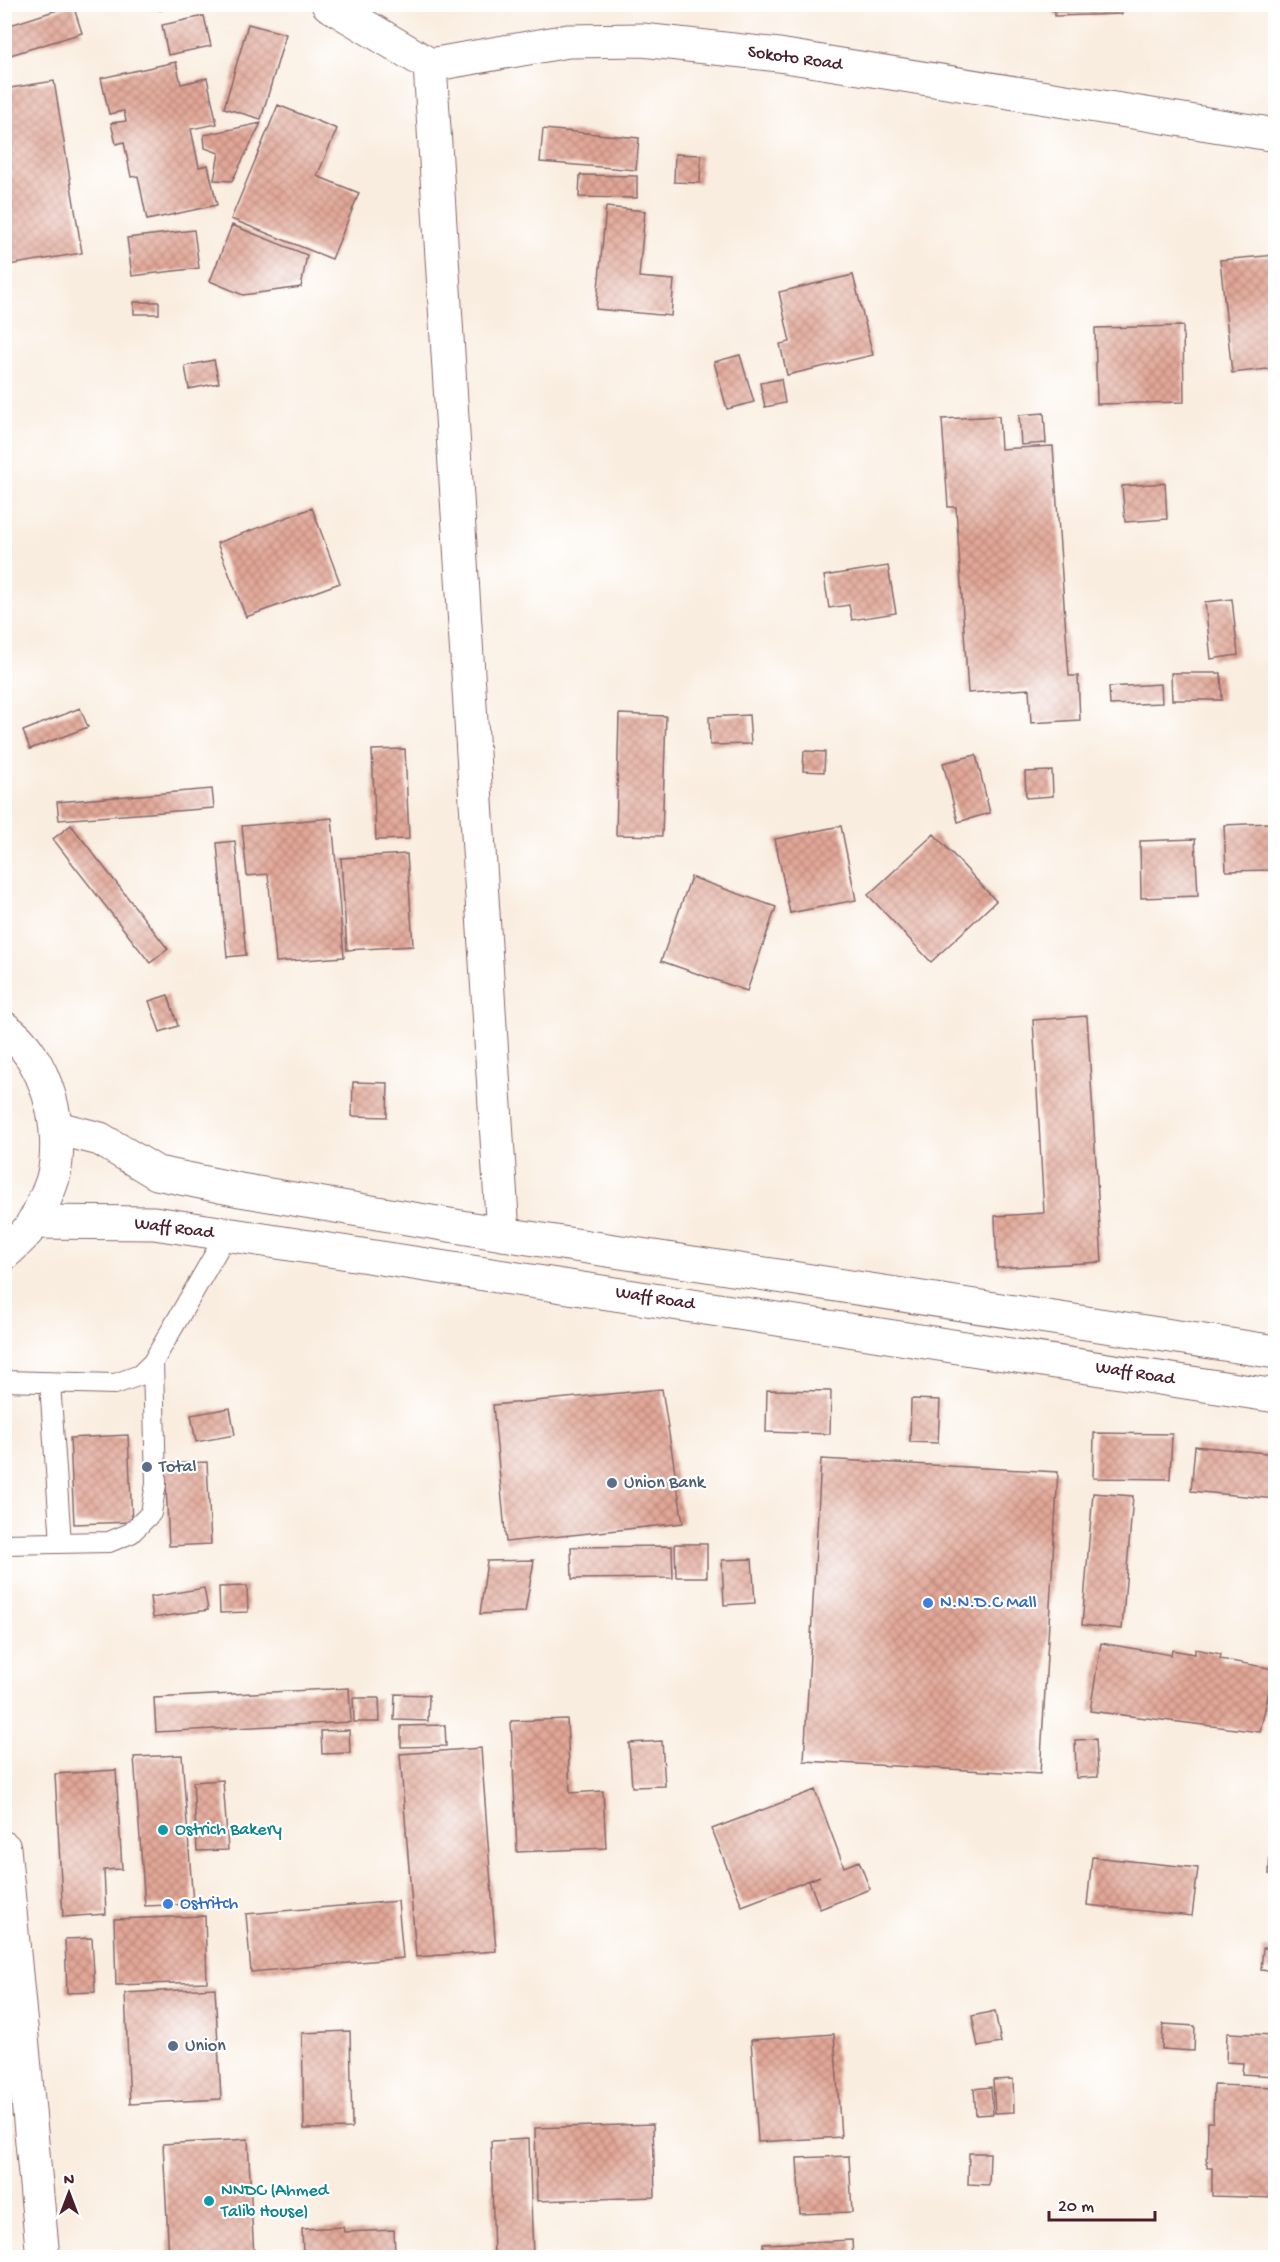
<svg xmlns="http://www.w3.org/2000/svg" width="1280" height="2262" font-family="'Gochi Hand',sans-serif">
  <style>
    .building { fill: url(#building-cross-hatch) }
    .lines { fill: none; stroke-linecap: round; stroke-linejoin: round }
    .service-casing { stroke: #87676a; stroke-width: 22 }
    .minor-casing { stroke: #87676a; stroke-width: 35 }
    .tertiary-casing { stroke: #87676a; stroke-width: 35 }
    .primary-casing { stroke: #87676a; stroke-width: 35 }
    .service { stroke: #fff; stroke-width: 20 }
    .minor { stroke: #fff; stroke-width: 33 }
    .tertiary { stroke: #fff; stroke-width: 33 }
    .primary { stroke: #fff; stroke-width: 33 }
    .service-dot { fill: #5c6f8a; stroke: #fff; stroke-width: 2 }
    .shop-dot { fill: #3f7fe0; stroke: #fff; stroke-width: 2 }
    .culture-dot { fill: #0f9aa8; stroke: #fff; stroke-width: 2 }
    .labels { text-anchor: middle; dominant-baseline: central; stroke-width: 4.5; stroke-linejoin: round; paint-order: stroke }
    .street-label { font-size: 18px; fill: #4a1f2b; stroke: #fff }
    .service-label { font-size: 18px; fill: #4e5e75; stroke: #fff; text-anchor: start }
    .shop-label { font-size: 18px; fill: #366cbe; stroke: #fff; text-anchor: start }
    .culture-label { font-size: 18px; fill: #0d838f; stroke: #fff; text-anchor: start }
  </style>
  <defs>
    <pattern id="building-cross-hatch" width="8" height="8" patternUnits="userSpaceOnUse" patternTransform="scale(1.5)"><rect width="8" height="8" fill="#e2a797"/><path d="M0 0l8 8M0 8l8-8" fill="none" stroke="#b9877b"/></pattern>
  </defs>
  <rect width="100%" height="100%" fill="#fff"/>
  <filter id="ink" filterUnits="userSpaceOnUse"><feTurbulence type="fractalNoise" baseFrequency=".0167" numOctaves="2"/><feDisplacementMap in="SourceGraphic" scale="12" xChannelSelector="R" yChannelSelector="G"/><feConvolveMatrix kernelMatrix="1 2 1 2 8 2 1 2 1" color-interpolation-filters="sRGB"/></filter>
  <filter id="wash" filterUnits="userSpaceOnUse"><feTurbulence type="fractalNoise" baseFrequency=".008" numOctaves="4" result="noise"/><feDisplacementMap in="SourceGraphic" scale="24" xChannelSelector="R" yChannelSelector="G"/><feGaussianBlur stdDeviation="1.35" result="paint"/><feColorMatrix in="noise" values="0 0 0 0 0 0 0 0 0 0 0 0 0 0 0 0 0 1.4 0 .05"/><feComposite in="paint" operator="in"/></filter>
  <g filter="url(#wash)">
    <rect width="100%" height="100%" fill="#f9eddf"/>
    <g id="blocks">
      <path class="building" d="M129,4h32v6z
        M1054,4h67l1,10 -67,2z
        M73,5l9,28 -78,24v-30z
        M204,16l7,30 -43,9 -6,-30z
        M248,24l38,10 -25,85 -37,-11z
        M176,62l5,22 26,-6 10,46 -26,5 8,38 9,-2 9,40 -70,15 -9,-44 -7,1 -7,-35 -8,2 -5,-21 15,-2 -2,-10 -15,3 -8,-36z
        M54,81l28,172 -73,12 -5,-29v-147z
        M278,105l59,24 -20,47 42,17 -27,66 -101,-40z
        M261,123l-29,58 -18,-1 5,-27 -14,-5 -1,-13z
        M543,129l96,9 -3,32 -96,-8z
        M675,154l26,1 -1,28 -26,-1z
        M580,175l57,1v22l-58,-1z
        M606,207l39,4 -6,66 35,3 -3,36 -75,-7z
        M232,225l75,30 -6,32 -58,8 -33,-14z
        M194,230l5,38 -67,8 -5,-38z
        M1276,255v113l-44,5 -12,-113z
        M853,275l20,80 -86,20 -7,-31 10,-2 -11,-50z
        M134,302h25v12h-25z
        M1183,326l1,76 -87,2 -2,-76z
        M740,355l14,47 -27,7 -13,-47z
        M214,360l5,23 -30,6 -4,-23z
        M781,379l4,24 -20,4 -5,-24z
        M1273,390l3,1v58h-5z
        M1044,413l2,30 -25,2 -2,-30z
        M999,416l2,33 52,-3 16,230h9l2,44 -49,3 -2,-34 -61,4 -12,-186h-8l-6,-88z
        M1165,483l2,36 -42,3 -3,-36z
        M312,508l28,75 -94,34 -29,-74z
        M888,566l8,47 -44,7 -3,-15 -20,3 -5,-32z
        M1232,599l6,56 -27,4 -6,-57z
        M1171,673h50l1,27h-50z
        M1161,684l1,19 -52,2 -1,-18z
        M80,708l8,19 -58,22 -7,-18z
        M619,714l47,2 -4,120 -46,-1z
        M749,715l2,29 -41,1 -1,-28z
        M405,749l4,90 -33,1 -4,-90z
        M804,751l21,1 -1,20 -21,-1z
        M976,755l14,58 -32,9 -15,-59z
        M1052,771l1,25 -27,2 -1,-26z
        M212,789l2,19 -155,12 -2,-18z
        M332,818l12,139 -68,5 -8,-88 -21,2 -5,-50z
        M1270,823l1,47 -45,1 -2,-46z
        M71,825l97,124 -18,14 -97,-124z
        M841,826l15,74 -66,13 -15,-74z
        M934,834l62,67 -65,61 -63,-67z
        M1195,839l3,57 -57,2 -1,-57z
        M235,841l11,114 -19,2 -10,-114z
        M407,854l6,92 -66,4 -6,-92z
        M691,877l85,30 -29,84 -86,-30z
        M168,995l10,31 -18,6 -11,-31z
        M1087,1016l15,246 -105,6 -2,-52 49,-3 -11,-193z
        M353,1082l35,1 -1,34 -35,-1z
        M662,1389l21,134 -177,19 -13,-137z
        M767,1390l64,1 -1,43 -64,-2z
        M911,1399l29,1 -2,43 -28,-1z
        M230,1408l5,27 -39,7 -5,-27z
        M1094,1433l78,1 -2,45 -77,-1z
        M128,1435l4,87 -58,2 -4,-86z
        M1195,1446l81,8v45l-85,-8z
        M821,1459l237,13 -18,302 -236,-13z
        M207,1462l4,82 -42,2 -4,-82z
        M1093,1493l40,3 -11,133 -40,-4z
        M675,1544h32v33h-31z
        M672,1546l1,32 -101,1 -1,-32z
        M752,1559l3,44 -31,2 -2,-45z
        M534,1560l-9,52 -45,2 7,-53z
        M247,1586l1,26 -28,1 -1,-26z
        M204,1588l4,22 -55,8 -3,-21z
        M1101,1643l70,12 1,-5 23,4v-5l26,5 -1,5 54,10 -14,63 -170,-21z
        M349,1688l2,34 -195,10 -2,-34z
        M395,1694l34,1 -1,26 -34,-1z
        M353,1698h26l1,24h-26z
        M567,1719l3,74 33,-2 3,57 -89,4 -6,-131z
        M445,1725l1,21 -45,1v-21z
        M349,1730l1,23 -28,1 -1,-23z
        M1096,1739l2,38 -22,1 -1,-38z
        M662,1741l3,45 -33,1 -3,-44z
        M481,1748l15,203 -80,6 -16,-203z
        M182,1755l11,149 -48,2 -11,-149z
        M116,1770l6,99 -18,1 2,44 -43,3 -8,-143z
        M223,1780l5,70 -31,1 -4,-69z
        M815,1790l29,77 15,-6 11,28 -50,20 -11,-28 11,-5 -78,30 -30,-77z
        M1270,1852l6,1v22l-7,-1z
        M1092,1857l106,11 -6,48 -105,-11z
        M398,1901l5,57 -152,14 -5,-58z
        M205,1916l2,66 -91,3 -2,-66z
        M92,1938l3,54 -28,1 -2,-54z
        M1263,1948l13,1v23l-15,-2z
        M215,1988l6,111 -91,5 -5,-111z
        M995,2011l6,32 -23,4 -6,-31z
        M1163,2024l32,2 -1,25 -32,-2z
        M350,2031l2,97 -48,1 -2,-96z
        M1227,2033l49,2v41l-34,-2 1,-11 -17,-1z
        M834,2034l7,103 -83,5 -7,-102z
        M1013,2079l1,33 -19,1 -2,-33z
        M1214,2085l62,2v111l-64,-2v-28h-5l1,-46h5z
        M991,2087l2,27 -17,1 -2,-26z
        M653,2124l2,73 -118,4 -2,-73z
        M248,2139l6,119h-85l-6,-114z
        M529,2139l4,119h-39l-3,-117z
        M969,2153h21l-1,32 -21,-1z
        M849,2156l3,56 -52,2 -3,-56z
        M343,2227l1,5 50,-2 1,24 -54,3v-5l-38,1 -1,-24z
        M852,2240l1,18h-90v-14z"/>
    </g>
  </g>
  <g filter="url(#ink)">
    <use href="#blocks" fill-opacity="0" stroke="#87676a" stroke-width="1.5"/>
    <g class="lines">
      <g class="service-casing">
        <path id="service" d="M4,1381l111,3 25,-9 13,-13 73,-127
          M50,1383l11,160
          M4,1544l105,-2 22,-9 20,-20 5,-29 -3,-122"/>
      </g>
      <g class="minor-casing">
        <path id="minor" d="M328,4l102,61 138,-24 74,-1 137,15 497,80
          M430,65l73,1169"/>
      </g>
      <g class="tertiary-casing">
        <path id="tertiary" d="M57,1128l43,11 57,34 83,17 263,44 773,118
          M33,1222l121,1 1122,173"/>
      </g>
      <g class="primary-casing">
        <path id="primary" d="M4,1028c43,28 61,103 49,150 -3,11 -14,35 -20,46 -7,10 -19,21 -29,30
          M4,1848l39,410"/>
      </g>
      <use href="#service" class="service"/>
      <use href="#minor" class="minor"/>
      <use href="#tertiary" class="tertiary"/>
      <use href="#primary" class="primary"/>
    </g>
  </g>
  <g class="service-dot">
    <circle cx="147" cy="1467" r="6"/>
    <circle cx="612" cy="1483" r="6"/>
    <circle cx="173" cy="2046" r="6"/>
  </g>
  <g class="shop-dot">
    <circle cx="928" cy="1603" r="6"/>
    <circle cx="168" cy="1904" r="6"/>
  </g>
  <g class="culture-dot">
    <circle cx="163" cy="1830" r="6"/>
    <circle cx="209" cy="2201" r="6"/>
  </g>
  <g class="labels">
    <g class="street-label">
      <text transform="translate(795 59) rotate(8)">Sokoto Road</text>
      <text transform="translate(174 1229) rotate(7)">Waff Road</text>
      <text transform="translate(655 1299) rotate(9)">Waff Road</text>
      <text transform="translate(1135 1374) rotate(9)">Waff Road</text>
    </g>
    <g class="service-label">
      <text x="159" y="1467">Total</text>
      <text x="624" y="1483">Union Bank</text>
      <text x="185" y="2046">Union</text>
    </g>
    <g class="shop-label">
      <text x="940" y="1603">N.N.D.C Mall</text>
      <text x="180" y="1904">Ostritch</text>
    </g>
    <g class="culture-label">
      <text x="175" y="1830">Ostrich Bakery</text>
      <text x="221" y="2191">NNDC (Ahmed<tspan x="221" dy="21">Talib House)</tspan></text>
    </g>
  </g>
  <rect width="1280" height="2262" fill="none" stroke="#fff" stroke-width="24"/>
  <g transform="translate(69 2193)" stroke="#ffffff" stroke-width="4.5" paint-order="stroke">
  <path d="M0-4.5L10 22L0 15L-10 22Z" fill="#4a1f2b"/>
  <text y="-9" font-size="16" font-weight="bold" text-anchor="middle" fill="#4a1f2b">N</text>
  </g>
  <path d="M1049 2211v9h106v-9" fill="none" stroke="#4a1f2b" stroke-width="3"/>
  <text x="1058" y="2211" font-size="18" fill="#4a1f2b" stroke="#ffffff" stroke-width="4.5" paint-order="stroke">20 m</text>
</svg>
